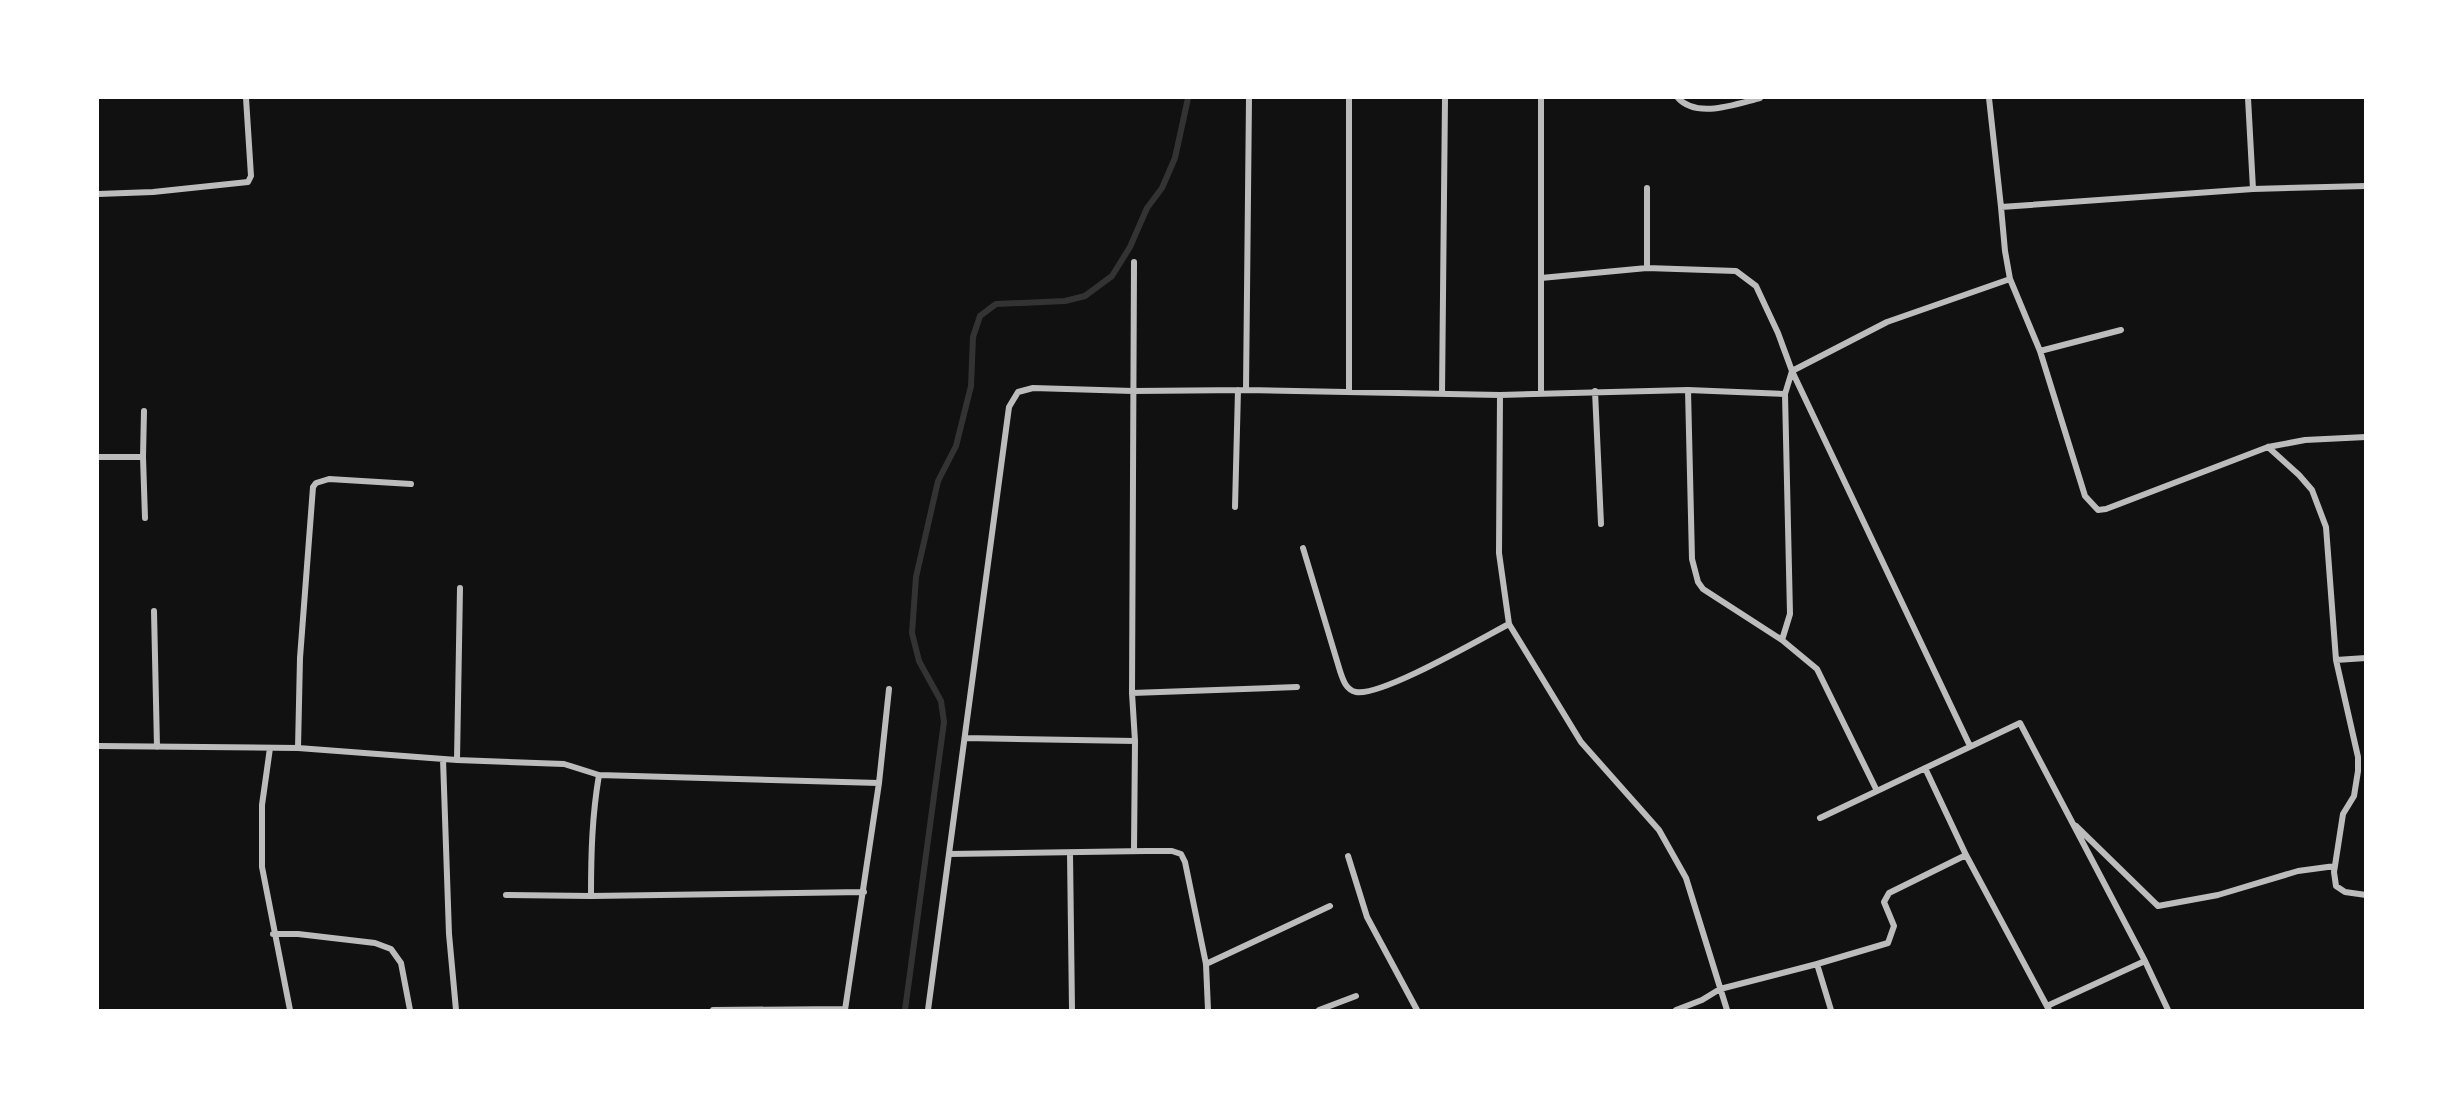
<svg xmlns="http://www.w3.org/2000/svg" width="2463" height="1108" font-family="'Exo 2',sans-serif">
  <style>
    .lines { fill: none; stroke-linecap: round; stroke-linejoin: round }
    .stream { stroke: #333; stroke-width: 6 }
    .minor { stroke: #bcbcbc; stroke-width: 6 }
  </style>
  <rect width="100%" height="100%" fill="#111"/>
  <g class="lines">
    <path class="stream" d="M905,1010l39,-288 -3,-21 -22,-40 -7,-28 4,-56 22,-96 18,-35 15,-60 2,-49 7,-21 16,-12 69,-3 20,-5 27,-20 18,-29 17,-39 15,-20 13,-30 13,-60"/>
    <path class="minor" d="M1541,98v295
      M1678,98c19,21 58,6 82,0
      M1989,98l12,109 252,-18 113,-3
      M2248,98l5,91
      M98,194l55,-2 95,-10 3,-6 -5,-78
      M2001,207l4,44 5,28 30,72 45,145 13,14 8,-1 162,-62 37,-7 61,-3
      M1647,268v-80
      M1541,278l106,-10 89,3 20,15 22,47 14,38 178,375
      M2040,351l81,-21
      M1792,371l95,-49 123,-43
      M1246,390l3,-292
      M1688,390l4,169 6,23 5,7 79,51 35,29 60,122 143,-68 125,238 23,49
      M1349,391v-293
      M1595,391l6,133
      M1442,394l3,-296
      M1500,395l-1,158 10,71 72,118 78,88 27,48 41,132
      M2268,447l31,28 13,15 14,37 10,133 22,97v14l-4,25 -11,18 -9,58 2,14 9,6 21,3
      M98,457h45l2,61
      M143,457l1,-46
      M1235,507l3,-117
      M1303,548l37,123c3,9 6,19 16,21 25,5 126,-54 153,-68
      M154,611l3,136
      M1782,640l8,-26 -5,-220
      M2336,660l30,-2
      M1132,693l165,-6
      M965,738l170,3
      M98,746l200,2 159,12 107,4 35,11 280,8
      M270,748l-8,57v62l28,143
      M298,748l2,-90 13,-171 3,-4 13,-4 82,5
      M443,759l6,175 7,76
      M457,760l3,-172
      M1925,768l41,87 83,155
      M599,775c-7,41 -8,79 -8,121l273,-4
      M1820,818l57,-27
      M2076,826l82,80 60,-11 80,-24 37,-5
      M1134,851l1,-110 -3,-48 2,-431
      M1070,853l2,157
      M949,854l197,-3h26l9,3 4,8 21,102 2,46
      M1348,856l19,61 50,93
      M506,895l85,1
      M273,934h25l77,9 16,6 10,14 9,47
      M1206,964l124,-58
      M1817,964l71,-21 6,-17 -10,-24 5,-9 77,-38
      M2047,1006l98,-45
      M713,1010l132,-1
      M845,1010l34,-227 10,-94
      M928,1010l81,-603 9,-15 15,-4 100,3 113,-1 254,5 188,-5 97,4 7,-23
      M1319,1010l37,-14
      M1676,1010l26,-10 18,-11 97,-25 14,46"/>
  </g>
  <rect width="2463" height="1108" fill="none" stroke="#ffffff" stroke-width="198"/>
</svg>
